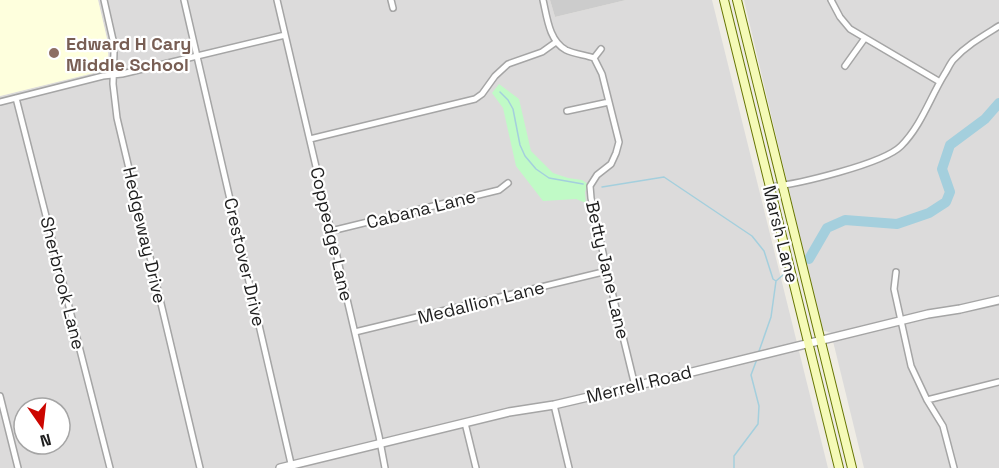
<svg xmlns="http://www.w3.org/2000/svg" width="999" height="468" font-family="'Space Grotesk',sans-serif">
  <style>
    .residential { fill: #dcdbdb; fill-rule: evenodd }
    .education { fill: #feffdd }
    .religious { fill: #ccc }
    .park { fill: #c0fac6 }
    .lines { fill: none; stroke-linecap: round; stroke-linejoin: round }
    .stream { stroke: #a4cfdd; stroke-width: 1.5 }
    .river { stroke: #a4cfdd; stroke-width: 10 }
    .minor-casing { stroke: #a5a5a5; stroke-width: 8 }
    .tertiary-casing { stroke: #a5a5a5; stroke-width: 10 }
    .secondary-casing { stroke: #677604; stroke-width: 10 }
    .minor { stroke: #fff; stroke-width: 5 }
    .tertiary { stroke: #fff; stroke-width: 7 }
    .secondary { stroke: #f5fab7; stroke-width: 8 }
    .education-dot { fill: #8d6e63; stroke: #fff; stroke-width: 2 }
    .labels { text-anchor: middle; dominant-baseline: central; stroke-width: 4.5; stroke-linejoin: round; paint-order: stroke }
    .education-label { font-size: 18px; font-weight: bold; fill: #785e54; stroke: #fff; text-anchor: start }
    .street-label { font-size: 18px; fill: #1e1e1e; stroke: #fff }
  </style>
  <rect width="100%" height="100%" fill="#efece4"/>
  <path class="residential" d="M98,0h452l5,17 71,-17h86l116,468h-828v-372l106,-27 3,-7 -1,-19zM24,408h36v36h-36z
    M744,0h255v468h-135l-33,-135 -9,-3z"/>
  <path class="education" d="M0,0h98l10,43v23l-2,3 -4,2 -102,25z"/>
  <path class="religious" d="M550,0h76l-71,17z"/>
  <path class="park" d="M499,84l20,15 12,52 22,22 15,5 14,2 6,4 -3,8 1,11 -10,-4 -33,2 -27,-35 -13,-58 -11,-15z"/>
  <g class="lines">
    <path class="stream" d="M500,92l8,8 5,9 7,36 5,11 11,13 13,9 34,6
      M602,187l62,-10 88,59 12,15 9,28 3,2
      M758,354l13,-37 5,-36 7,-6
      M734,468v-12l24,-32 1,-18 -8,-31 6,-16"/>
    <path class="river" d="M809,259l18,-31 18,-8 52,4 32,-11 17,-11 4,-10 -8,-23 8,-24 35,-26 14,-16"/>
    <g class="minor-casing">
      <path id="minor" d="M104,0l9,40 1,12 -1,32 4,34 83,350
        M184,0l108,468
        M277,0l102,436 6,32
        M391,0l2,8
        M543,0c4,17 6,41 23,50 8,4 20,5 28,8l8,16 17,68 -3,11 -5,11 -14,11 -7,11 1,12 16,73 28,115
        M831,0l9,17 10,12 90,53
        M594,58l7,-9
        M845,66l20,-28
        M16,98l94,370
        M0,102l103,-26 19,-2 163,-39
        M567,111l42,-9
        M310,139l165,-40 7,-5 13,-18 13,-12 34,-12 14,-10
        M770,187c28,-3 113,-23 131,-41 20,-20 29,-48 43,-71 4,-6 6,-12 10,-16 13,-14 29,-23 45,-33
        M331,231l168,-41 9,-7
        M896,272l-2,17 17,77 16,34 16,26 11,42
        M355,332l252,-61
        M0,396l18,72
        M927,400l72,-18
        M554,405l15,63
        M465,423l11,45"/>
    </g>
    <g class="tertiary-casing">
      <path id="tertiary" d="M280,468l229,-56 45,-7 81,-19 293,-72 32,-5 39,-9"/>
    </g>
    <g class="secondary-casing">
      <path id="secondary" d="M724,0l115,468
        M737,0l115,468"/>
    </g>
    <use href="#minor" class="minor"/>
    <use href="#tertiary" class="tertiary"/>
    <use href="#secondary" class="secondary"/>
  </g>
  <circle class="education-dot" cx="54" cy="53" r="6"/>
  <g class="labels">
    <g class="education-label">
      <text x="66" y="43">Edward H Cary<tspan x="66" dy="21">Middle School</tspan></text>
    </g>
    <g class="street-label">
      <text transform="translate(421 209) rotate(-14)">Cabana Lane</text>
      <text transform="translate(332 234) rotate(77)">Coppedge Lane</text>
      <text transform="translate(781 234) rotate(76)">Marsh Lane</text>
      <text transform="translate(145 235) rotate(77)">Hedgeway Drive</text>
      <text transform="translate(245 262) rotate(77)">Crestover Drive</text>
      <text transform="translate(608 270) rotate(77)">Betty Jane Lane</text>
      <text transform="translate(63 283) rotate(76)">Sherbrook Lane</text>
      <text transform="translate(481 302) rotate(-14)">Medallion Lane</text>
      <text transform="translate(639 384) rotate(-14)">Merrell Road</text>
    </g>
  </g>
  <g transform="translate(42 426) rotate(166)"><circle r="28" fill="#ffffff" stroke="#a5a5a5" stroke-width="1.5"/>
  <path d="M0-4.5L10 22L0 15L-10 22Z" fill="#cc0600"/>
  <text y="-9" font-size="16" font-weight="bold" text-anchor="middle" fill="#1e1e1e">N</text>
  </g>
</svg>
